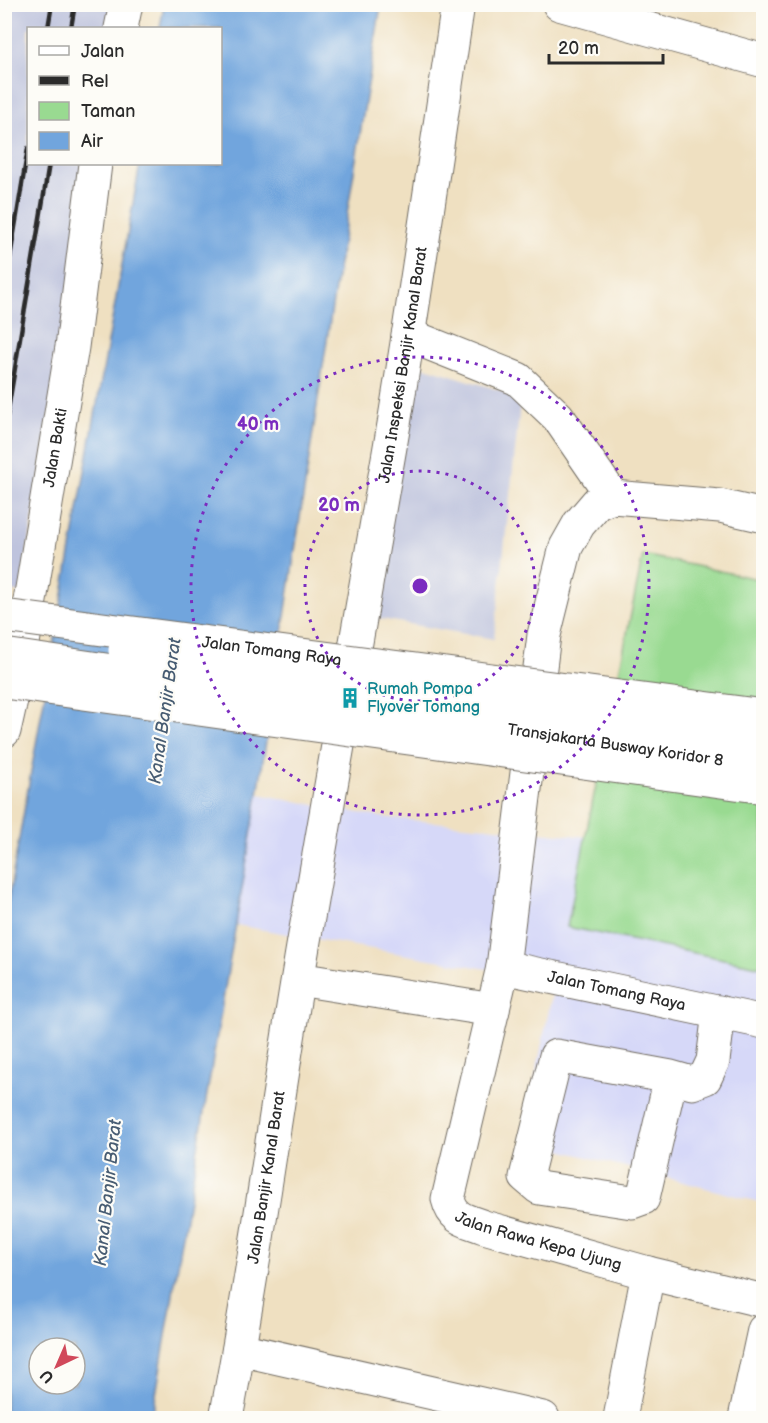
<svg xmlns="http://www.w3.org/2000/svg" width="768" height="1423" font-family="'Balsamiq Sans',sans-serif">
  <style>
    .built { fill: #d6d8f8 }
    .industrial { fill: #bec3dd }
    .green { fill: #99da91; stroke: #62825e; stroke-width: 1.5 }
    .water { fill: #71a5dd; stroke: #4e6884; stroke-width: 1.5; fill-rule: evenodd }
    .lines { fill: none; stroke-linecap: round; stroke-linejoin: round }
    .minor-casing { stroke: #706a60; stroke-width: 35 }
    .minor { stroke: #fff; stroke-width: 33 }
    .rail { stroke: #2b2b2b; stroke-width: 4.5 }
    .minor-bridge-casing { stroke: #706a60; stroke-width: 35; stroke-linecap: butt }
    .major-bridge-casing { stroke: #706a60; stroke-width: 35; stroke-linecap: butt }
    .minor-bridge { stroke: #fff; stroke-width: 33 }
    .major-bridge { stroke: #fff; stroke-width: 33 }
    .ring { fill: none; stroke: #7b2cbf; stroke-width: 3; stroke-dasharray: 3 6 }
    .labels { text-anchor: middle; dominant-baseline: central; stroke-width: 4.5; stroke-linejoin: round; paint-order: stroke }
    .street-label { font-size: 16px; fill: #2b2b2b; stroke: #fdfcf7 }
    .culture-label { font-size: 16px; fill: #0d838f; stroke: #fdfcf7; text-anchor: start }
    .water-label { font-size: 18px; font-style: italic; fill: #475c72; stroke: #fdfcf7 }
    .centre { fill: #7b2cbf; stroke: #fdfcf7; stroke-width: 3 }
    .ring-label { font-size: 18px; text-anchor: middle; font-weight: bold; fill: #7b2cbf; stroke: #fdfcf7; stroke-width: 4.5; stroke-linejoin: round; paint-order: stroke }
  </style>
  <rect width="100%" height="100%" fill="#fdfcf7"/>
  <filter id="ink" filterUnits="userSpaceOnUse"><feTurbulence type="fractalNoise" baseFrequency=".0167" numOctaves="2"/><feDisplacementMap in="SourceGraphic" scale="12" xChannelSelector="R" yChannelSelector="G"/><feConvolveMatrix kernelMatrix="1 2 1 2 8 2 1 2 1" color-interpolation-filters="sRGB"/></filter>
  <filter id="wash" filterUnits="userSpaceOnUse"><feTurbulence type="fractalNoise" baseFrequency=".008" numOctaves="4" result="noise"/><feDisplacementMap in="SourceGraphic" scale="24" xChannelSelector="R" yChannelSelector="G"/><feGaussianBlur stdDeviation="1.35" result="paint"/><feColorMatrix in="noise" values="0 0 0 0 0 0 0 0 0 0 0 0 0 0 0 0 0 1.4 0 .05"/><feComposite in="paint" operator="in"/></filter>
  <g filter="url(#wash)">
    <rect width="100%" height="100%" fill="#efe0c1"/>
    <path class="built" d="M258,794l123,23 290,28 92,24v334l-241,-63 33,-159 -319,-56z"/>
    <path class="industrial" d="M9,5h106l-4,23h-83v136h62l-69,429 -16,-3 -1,-548z
      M409,362l112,35 -27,242 -124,-22z"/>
    <path class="green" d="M643,555l120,25v387l-196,-40z"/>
    <path class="water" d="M164,5h217l-49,302 -74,487 -106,624h-147v-501l135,-753h80v-136h-60zM39,1348h36v36h-36z"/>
  </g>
  <g filter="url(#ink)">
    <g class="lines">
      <g class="minor-casing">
        <g id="minor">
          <path d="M559,4l205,57"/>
          <path d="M121,28l5,-24"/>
          <path d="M408,335l110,44 40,38 55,80"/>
          <path id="s1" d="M764,516l-44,-10 -107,-9 -16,6 -18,21 -13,23 -22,88 -41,332 -55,232c5,21 18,21 36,28l164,46 116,28"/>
          <path id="s2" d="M4,731l17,-76 51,-308 23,-183"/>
          <path id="s3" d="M503,967l261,55"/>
          <path d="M298,979l195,31"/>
          <path d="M671,1077l-28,121 -11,4 -93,-14 -13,-11 30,-121 115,21 21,6 13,-5 8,-17 6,-49"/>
          <path d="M239,1349l304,69"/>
          <path id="s4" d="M226,1418c31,-160 51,-322 79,-483 30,-170 60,-340 89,-511 23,-139 43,-280 64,-420"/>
          <path d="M620,1418l28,-145"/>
          <path d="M745,1418l19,-88"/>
        </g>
      </g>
      <use href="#minor" class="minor"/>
      <path class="rail" d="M48,28l4,-24
        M71,28l4,-24
        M4,294l24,-146
        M4,434l45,-270"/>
      <g class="minor-bridge-casing">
        <g id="minor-bridge">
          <path d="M125,650l639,89"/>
          <path id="s5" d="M4,655l760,112"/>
        </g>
      </g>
      <g class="major-bridge-casing">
        <g id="major-bridge">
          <path id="s6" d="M4,616l760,100"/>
          <path d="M4,682l760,105"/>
        </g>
      </g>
      <use href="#minor-bridge" class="minor-bridge"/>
      <use href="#major-bridge" class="major-bridge"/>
    </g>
  </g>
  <g class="ring">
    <circle cx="420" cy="586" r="115"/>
    <circle cx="420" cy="586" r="229"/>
  </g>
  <defs>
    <g id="building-bare" transform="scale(1.62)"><path d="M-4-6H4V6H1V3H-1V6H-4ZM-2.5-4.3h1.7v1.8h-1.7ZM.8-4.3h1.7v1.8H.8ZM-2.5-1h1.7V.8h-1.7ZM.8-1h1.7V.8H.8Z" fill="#0f9aa8" stroke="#fdfcf7" stroke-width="2.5" paint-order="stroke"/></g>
  </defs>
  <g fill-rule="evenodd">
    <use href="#building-bare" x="350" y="698"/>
  </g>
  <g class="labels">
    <g class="street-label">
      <text stroke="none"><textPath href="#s4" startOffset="1068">Jalan Inspeksi Banjir Kanal Barat</textPath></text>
      <text stroke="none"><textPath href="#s2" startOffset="288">Jalan Bakti</textPath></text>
      <text stroke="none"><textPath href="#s6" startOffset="270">Jalan Tomang Raya</textPath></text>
      <text stroke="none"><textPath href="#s5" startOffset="618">Transjakarta Busway Koridor 8</textPath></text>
      <text stroke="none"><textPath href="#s3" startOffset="116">Jalan Tomang Raya</textPath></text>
      <text stroke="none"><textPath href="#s4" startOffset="244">Jalan Banjir Kanal Barat</textPath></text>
      <text stroke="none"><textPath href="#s1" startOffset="992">Jalan Rawa Kepa Ujung</textPath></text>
    </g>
    <g class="culture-label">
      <text x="367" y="689">Rumah Pompa<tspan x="367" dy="18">Flyover Tomang</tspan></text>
    </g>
    <g class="water-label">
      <text transform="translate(165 711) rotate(-82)">Kanal Banjir Barat</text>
      <text transform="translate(108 1193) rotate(-84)">Kanal Banjir Barat</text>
    </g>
  </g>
  <circle cx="420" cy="586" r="9" class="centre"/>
  <g class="ring-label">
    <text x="258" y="430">40 m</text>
    <text x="339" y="511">20 m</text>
  </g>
  <rect width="768" height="1423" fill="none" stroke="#fdfcf7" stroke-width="24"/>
  <rect x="27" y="27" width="195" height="138" fill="#fdfcf7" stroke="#a9a8a5" stroke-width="1.5"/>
  <rect x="39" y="46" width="30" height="9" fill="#ffffff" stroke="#a9a8a5" stroke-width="1.5"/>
  <text x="81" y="57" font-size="18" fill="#2b2b2b">Jalan</text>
  <rect x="39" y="76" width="30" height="9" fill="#2b2b2b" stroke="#a9a8a5" stroke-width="1.5"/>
  <text x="81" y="87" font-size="18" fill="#2b2b2b">Rel</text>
  <rect x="39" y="102" width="30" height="18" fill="#99da91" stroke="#a9a8a5" stroke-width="1.5"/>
  <text x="81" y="117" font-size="18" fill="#2b2b2b">Taman</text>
  <rect x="39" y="132" width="30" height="18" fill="#71a5dd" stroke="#a9a8a5" stroke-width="1.5"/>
  <text x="81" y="147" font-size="18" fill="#2b2b2b">Air</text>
  <g transform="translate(57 1366) rotate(224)"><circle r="28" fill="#fdfcf7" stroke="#a9a8a5" stroke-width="1.5"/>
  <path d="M0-4.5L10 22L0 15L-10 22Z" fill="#d1495b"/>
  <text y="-9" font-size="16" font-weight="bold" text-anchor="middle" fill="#2b2b2b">U</text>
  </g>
  <path d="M549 54v9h114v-9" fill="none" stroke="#2b2b2b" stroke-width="3"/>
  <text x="558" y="54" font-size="18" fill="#2b2b2b" stroke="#fdfcf7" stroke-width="4.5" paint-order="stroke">20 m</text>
</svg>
